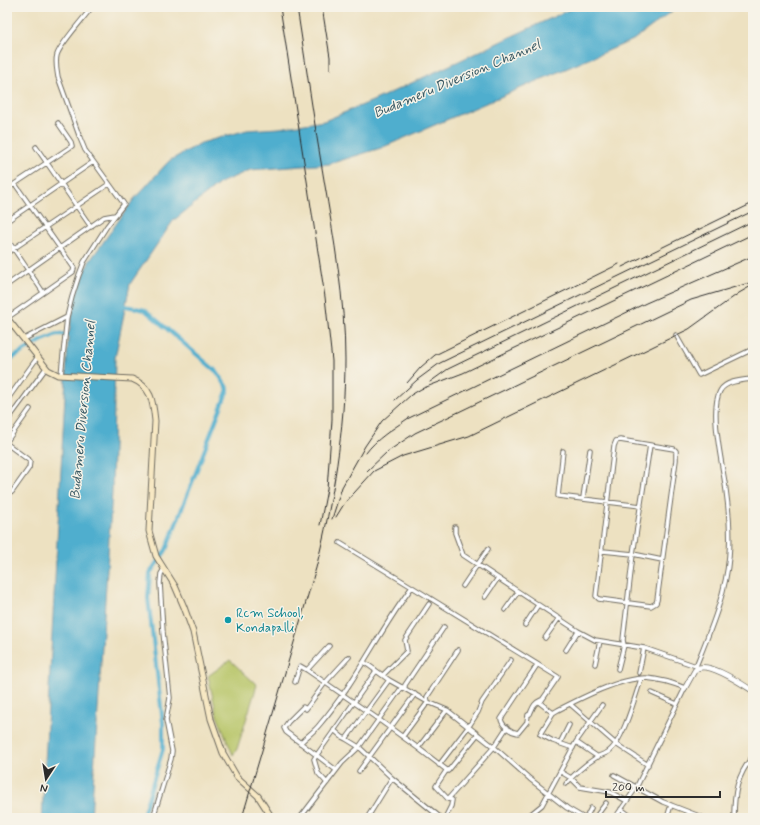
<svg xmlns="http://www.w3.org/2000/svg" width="760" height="825" font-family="Mynerve,sans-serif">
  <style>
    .green { fill: #b7c567; stroke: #717849 }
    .water { fill: #4faece; stroke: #3d6c7c }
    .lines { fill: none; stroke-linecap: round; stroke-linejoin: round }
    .canal { stroke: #4faece; stroke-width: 4 }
    .minor-casing { stroke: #6f6b60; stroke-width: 5.5 }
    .tertiary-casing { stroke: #6f6b60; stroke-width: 6 }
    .secondary-casing { stroke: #6f6b60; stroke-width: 7 }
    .minor { stroke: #fff; stroke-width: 3.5 }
    .tertiary { stroke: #fff; stroke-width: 4.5 }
    .secondary { stroke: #f7e8c3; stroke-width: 5 }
    .rail { stroke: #2b2b2b; stroke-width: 1 }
    .culture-dot { fill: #0f9aa8; stroke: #f7f3e8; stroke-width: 1.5 }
    .labels { text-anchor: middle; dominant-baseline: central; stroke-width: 3; stroke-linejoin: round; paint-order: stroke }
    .culture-label { font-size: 13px; fill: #0d838f; stroke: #f7f3e8; text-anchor: start }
    .water-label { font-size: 14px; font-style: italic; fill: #385964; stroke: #f7f3e8 }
  </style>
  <rect width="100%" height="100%" fill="#f7f3e8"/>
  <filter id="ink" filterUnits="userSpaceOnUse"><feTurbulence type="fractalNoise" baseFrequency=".025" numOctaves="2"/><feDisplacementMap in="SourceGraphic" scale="8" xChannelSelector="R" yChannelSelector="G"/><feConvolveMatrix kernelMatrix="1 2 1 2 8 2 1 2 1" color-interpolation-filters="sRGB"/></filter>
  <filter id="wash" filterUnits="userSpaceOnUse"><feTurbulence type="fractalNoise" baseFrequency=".012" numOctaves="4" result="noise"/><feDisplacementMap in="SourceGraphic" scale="16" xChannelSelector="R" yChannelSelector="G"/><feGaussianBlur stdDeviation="0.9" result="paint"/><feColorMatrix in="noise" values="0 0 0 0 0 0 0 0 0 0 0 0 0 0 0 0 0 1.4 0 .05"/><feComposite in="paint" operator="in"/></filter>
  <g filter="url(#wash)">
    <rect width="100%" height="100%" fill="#ede1c1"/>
    <path class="green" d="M230,660l27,25 -20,64 -4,6 -16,-39 -9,-40z"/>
    <path class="water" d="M575,7h103l-45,33 -252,108 -52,16 -79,6 -30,13 -47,38 -43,63 -15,74 -3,134 -21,326h-49l26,-478 7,-43 14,-35 45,-63 35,-38 32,-18 46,-13 32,-2 45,-7 51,-21z"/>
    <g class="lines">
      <path class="canal" d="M121,305l24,5 72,62 11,17 -62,161 -16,23 -2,25 15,125v26l-21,69
        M7,361l34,-20 16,-7 17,1"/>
    </g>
  </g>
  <g filter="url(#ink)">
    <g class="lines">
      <g class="minor-casing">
        <path id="minor" d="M36,147l55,80
          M7,189l65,-43 -1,-4 -13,-19
          M7,221l86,-59
          M7,239l36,53
          M7,253l102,-69
          M7,285l97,-68 11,-2
          M7,318l66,-46 1,-4 -59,-84
          M676,335l23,40 54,-26
          M24,339l43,-22
          M61,375l6,-58 5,-20 7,-22 5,-13 23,-36 17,-22 -39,-54 -5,-12 -22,-61c-1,-7 -3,-15 -1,-22 3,-11 27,-37 35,-48
          M7,400l30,-42
          M7,421l39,-53
          M620,440l54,9 2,2v9l-19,140 -1,3 -5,3 -52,-7 -3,-3 18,-150 2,-5z
          M7,441l23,-32
          M7,444l23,17 -1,7 -17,24
          M563,451l-5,45 83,10
          M583,498l7,-48
          M455,527v6l8,22 115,76 17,9 49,8 52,18
          M340,543l72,44
          M603,551l30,3 29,6
          M463,586l25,-37
          M485,597l13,-19
          M505,610l13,-18
          M525,625l13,-20
          M545,638l14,-20
          M329,646l-22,24 71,49 40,29 29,-38
          M566,650l12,-19
          M364,662l25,18 39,22 19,8 47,37 36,32 37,29 17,10
          M595,664l5,-23
          M537,665l-36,54c1,7 10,13 17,14l9,-11 1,-7 2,-1c3,-7 4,-11 11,-14
          M697,668l-1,-2c14,-35 30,-72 33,-110 2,-22 0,-44 -3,-66 -3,-24 -17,-79 -6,-99 5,-10 23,-11 33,-12
          M618,669l6,-24 -1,-5 10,-86 17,-109
          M639,673l5,-25
          M383,675l24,-24 -2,-11 24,-36
          M295,682l5,-16 7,4
          M652,693l25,11
          M570,704l46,40 32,21
          M334,730l8,7 4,2 43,-59
          M403,736l25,-34 -1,-5 31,-47
          M346,739l13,8 33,31 49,40
          M576,742l22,15
          M300,743c7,-7 15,-12 20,-19 36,-42 59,-93 92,-137l146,90 -18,26 13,10
          M560,743l9,-18
          M418,748l30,23 30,-37
          M573,748l-20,-7 -13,-7 13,-21 5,-3c23,-12 62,-32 88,-32 13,1 27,5 39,10l-49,100 -21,30
          M439,765l30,-39 9,-14 4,-10 29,-42
          M336,770l-50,-38 -2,-4 4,-6 15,-15 3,2 19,-26 24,-26
          M359,771l56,-77
          M561,772l10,6 9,9 30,5 17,9
          M614,775l49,27 41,16
          M327,783l-9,-10 -4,-14 62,-88
          M566,784c8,-10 20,-20 31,-27 3,-2 8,-3 11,-5 15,-10 27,-55 33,-73
          M448,799l46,-52 13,-20
          M621,809l12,9
          M153,818l18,-59 1,-8 -6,-31 4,-22 -7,-66 -3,-49 1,-9 3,-5
          M300,818l42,-55 17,-16 43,-60h3v-2l39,-58
          M373,818l-4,-3 23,-37
          M445,818l6,-12 1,-6 -4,-1 -12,-13 10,-15
          M526,818l16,-13 34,-63 26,-37
          M586,818l5,-10
          M595,818l11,-15
          M667,818l4,-13
          M734,818c0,-26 3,-42 19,-62"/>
      </g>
      <g class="tertiary-casing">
        <path id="tertiary" d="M685,688l10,-18c11,-11 47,14 58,21"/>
      </g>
      <g class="secondary-casing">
        <path id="secondary" d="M7,318l41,52 10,5 74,4c20,8 21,23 23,42l-6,110 7,25 19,30 9,21 9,25 18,87 12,34 14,24 21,19 14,22"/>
      </g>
      <use href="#minor" class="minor"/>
      <use href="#tertiary" class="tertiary"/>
      <use href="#secondary" class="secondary"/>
      <path class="rail" d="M280,7l45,290 7,64v59l-5,69 -7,36
        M322,7l8,50v12
        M622,267l131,-64
        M430,382l18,-13 305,-148
        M407,383l14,-16 14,-12 184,-91
        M395,400l22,-20 23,-17 313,-152
        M366,453c10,-14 27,-24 41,-34l239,-116 107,-47
        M367,471l20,-19 28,-19 276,-133 58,-17
        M336,517l8,-13 30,-33 29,-15 66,-20 220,-107 50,-36 14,-8
        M332,519l10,-32 23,-41 17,-25 29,-26 10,-6 42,-16 290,-139
        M242,818l74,-250c17,-68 29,-138 29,-208 0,-61 -11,-121 -21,-180 -10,-58 -18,-115 -27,-173"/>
    </g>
  </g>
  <circle class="culture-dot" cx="228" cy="620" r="4"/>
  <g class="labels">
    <g class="culture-label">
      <text x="236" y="613">Rcm School,<tspan x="236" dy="15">Kondapalli</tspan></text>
    </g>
    <g class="water-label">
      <text transform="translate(457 79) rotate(-23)">Budameru Diversion Channel</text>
      <text transform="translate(83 410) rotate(-85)">Budameru Diversion Channel</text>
    </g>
  </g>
  <rect width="760" height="825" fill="none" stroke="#f7f3e8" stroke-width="24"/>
  <g transform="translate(46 779) rotate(192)" stroke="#f7f3e8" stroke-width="3" paint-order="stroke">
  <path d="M0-3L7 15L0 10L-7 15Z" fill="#2b2b2b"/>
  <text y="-6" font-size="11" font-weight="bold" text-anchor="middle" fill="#2b2b2b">N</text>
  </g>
  <path d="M606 791v6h114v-6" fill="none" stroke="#2b2b2b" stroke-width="2"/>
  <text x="612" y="791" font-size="12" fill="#2b2b2b" stroke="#f7f3e8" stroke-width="3" paint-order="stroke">200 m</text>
</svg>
